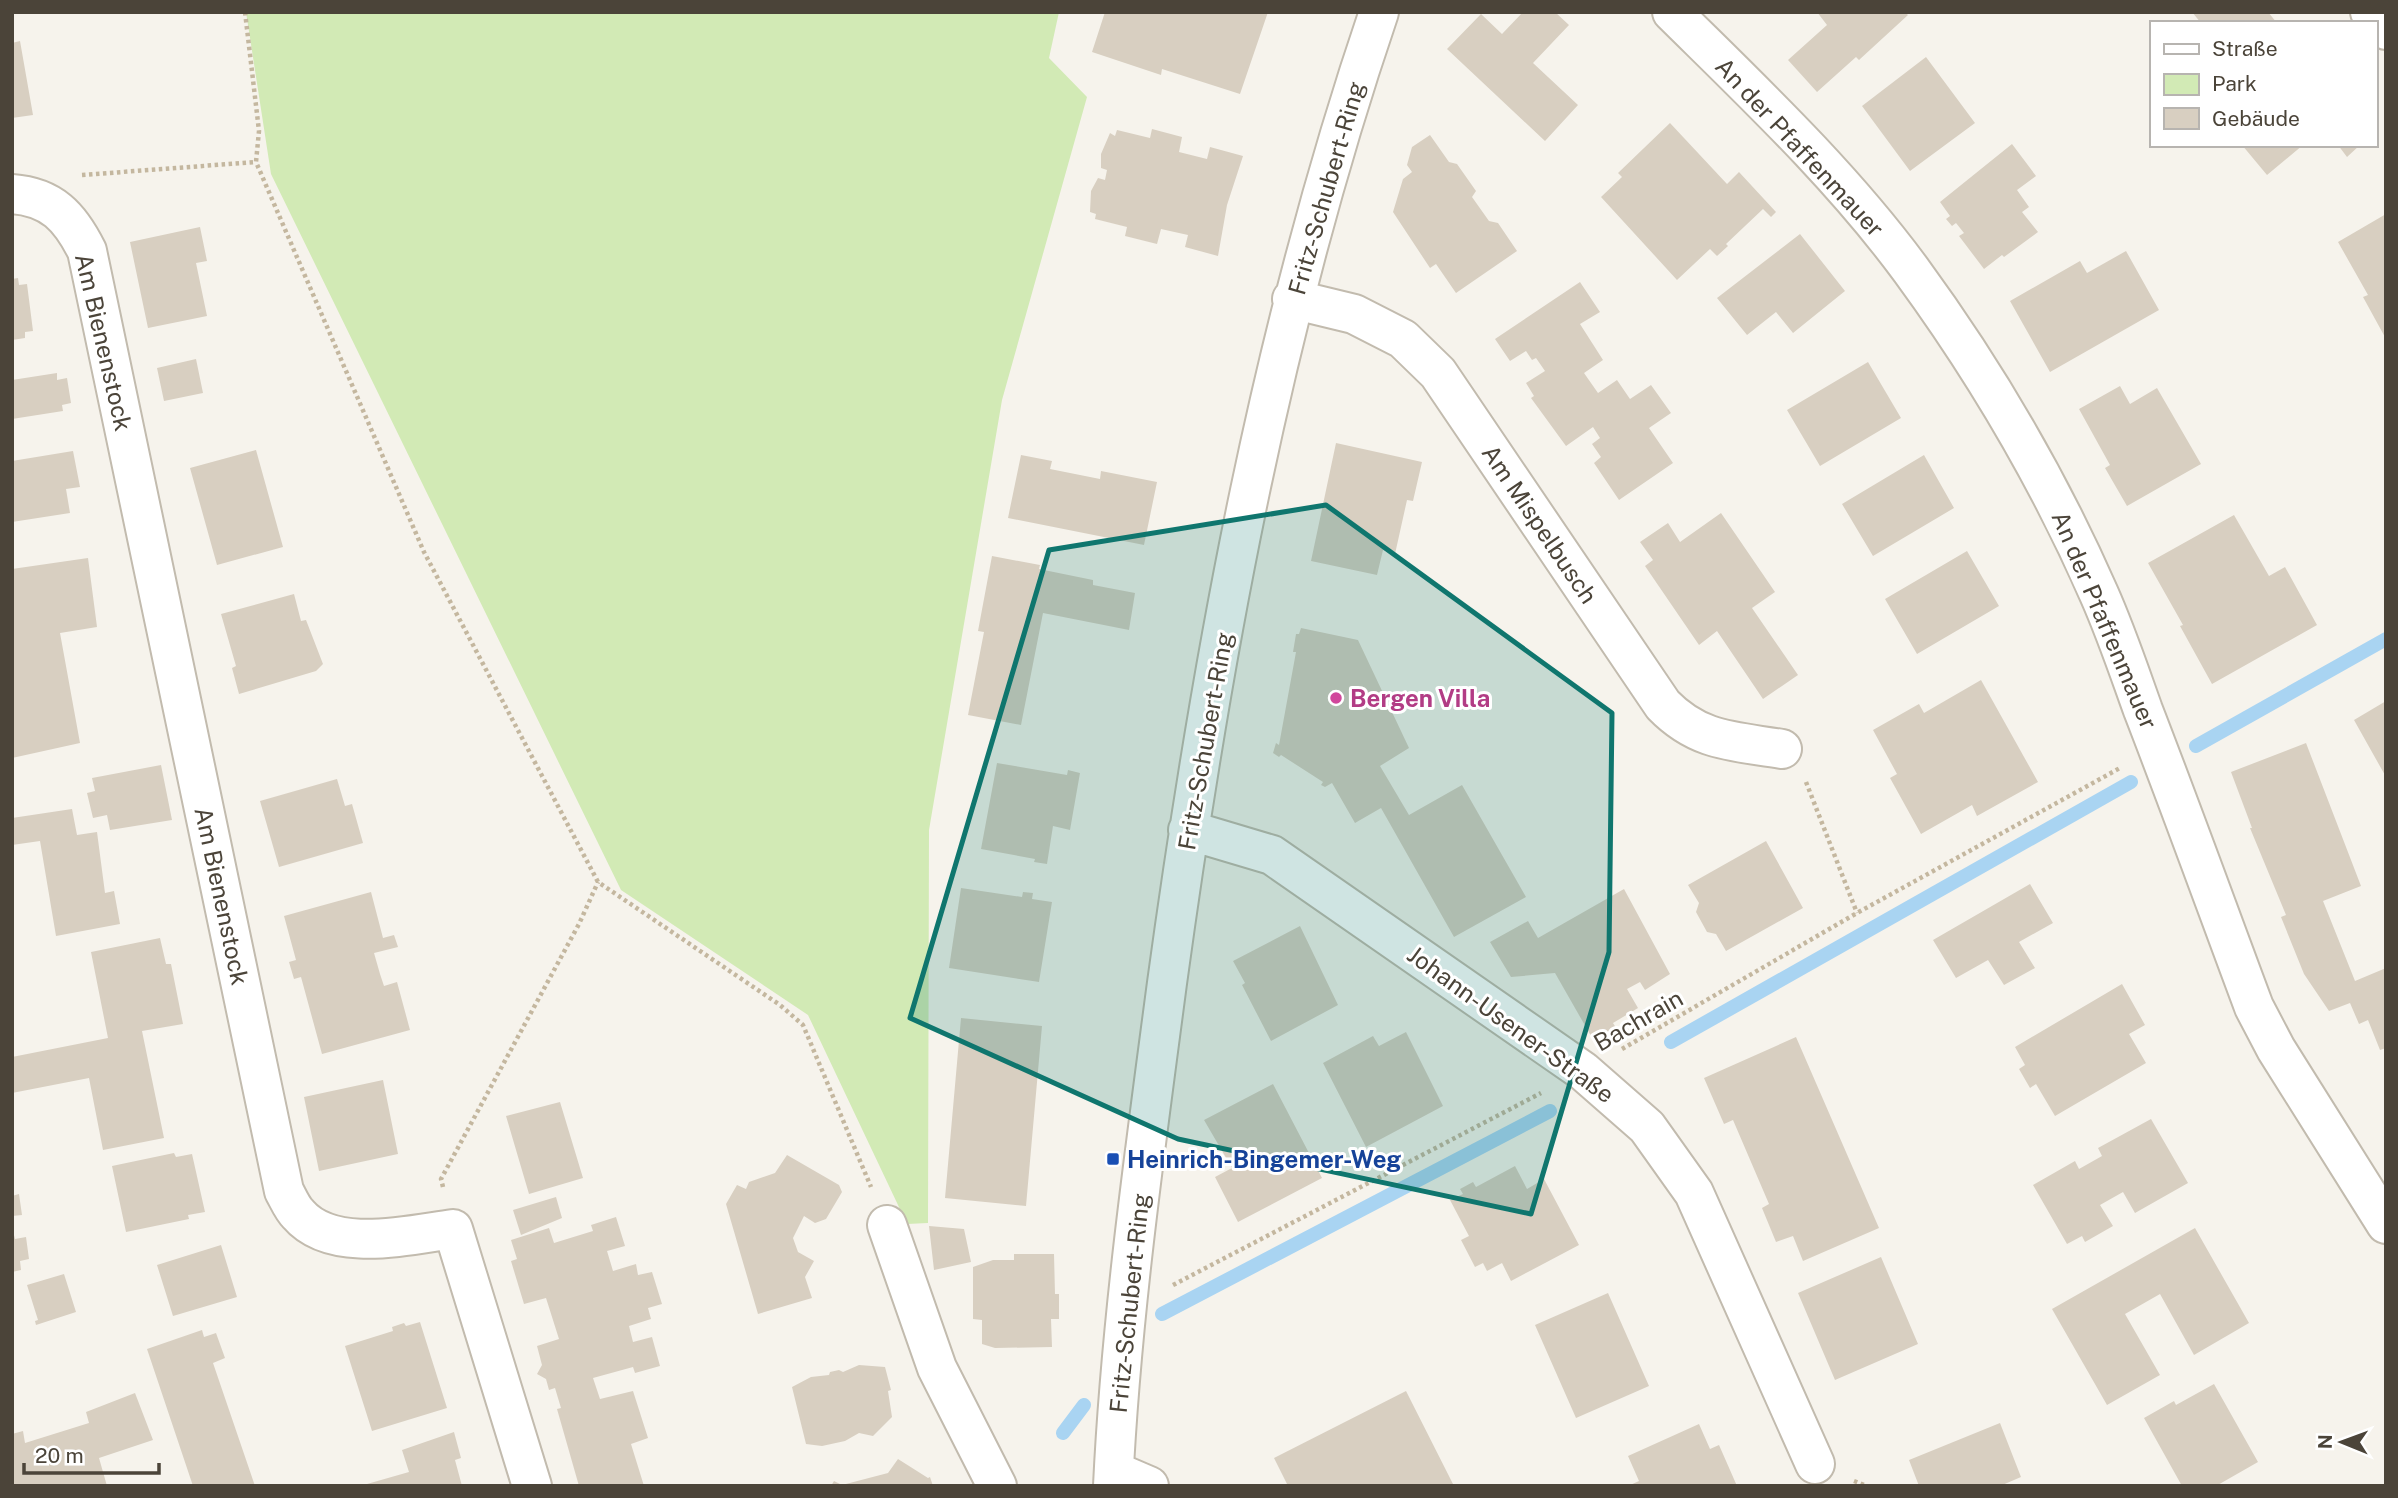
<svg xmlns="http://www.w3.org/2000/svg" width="2398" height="1498" font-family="'Public Sans',sans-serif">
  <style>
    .green { fill: #d2eab5 }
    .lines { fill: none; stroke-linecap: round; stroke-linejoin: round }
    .stream { stroke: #a9d4f2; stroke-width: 14 }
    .building { fill: #d8cfc1 }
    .minor-casing { stroke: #c2bbae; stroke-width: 42 }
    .path { stroke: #c4b79f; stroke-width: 4.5; stroke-dasharray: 3.5 3.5; stroke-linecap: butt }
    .minor { stroke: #fff; stroke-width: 38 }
    .marked { fill: #0f766e; fill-opacity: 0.2; stroke: #0f766e; stroke-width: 5; stroke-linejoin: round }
    .hotel-dot { fill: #d1479c; stroke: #fff; stroke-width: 2.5 }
    .transit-dot { fill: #1a4fb4; stroke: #fff; stroke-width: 2.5 }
    .labels { text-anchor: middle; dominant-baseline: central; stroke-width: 6; stroke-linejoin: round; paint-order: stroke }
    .street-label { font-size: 24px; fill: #4b4439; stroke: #fff }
    .hotel-label { font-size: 24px; font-weight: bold; fill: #b23c85; stroke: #fff; text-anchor: start }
    .transit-label { font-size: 24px; font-weight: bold; fill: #164399; stroke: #fff; text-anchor: start }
  </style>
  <rect width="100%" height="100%" fill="#f6f3ec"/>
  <path class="green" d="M246,12h813l-10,46 38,39 -85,303 -73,430 -1,393 -21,1 -99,-209 -187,-125 -350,-716z"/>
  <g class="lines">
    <path class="stream" d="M2196,746l190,-107
      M1671,1042l460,-260
      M1162,1314l388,-203
      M1063,1433l21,-28"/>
  </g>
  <path class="building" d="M1105,12h163l-28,82 -78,-25 -1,6 -69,-23z
    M1523,12h32l14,13 -36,38 45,42 -33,36 -98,-92 34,-35 21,20z
    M1817,12h88l3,3 -49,45 -3,-3 -39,35 -29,-32 39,-35z
    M2192,12h76l9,11h-76z
    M20,41l13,74 -21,3v-75z
    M1926,57l49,66 -65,48 -48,-65z
    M1670,123l57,61 12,-12 37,40 -5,5 -8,-8 -37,35 2,2 -11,10 -7,-7 -33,31 -76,-83 21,-20 -4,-4z
    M1152,129l30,8 -3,15 28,7 3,-12 33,9 -16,49 -9,51 -33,-9 3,-12 -27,-6 -4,15 -32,-8 2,-9 -32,-8 1,-5 -6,-2 1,-21 7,-13 7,2 2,-10 -6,-2v-14l9,-21 5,3 2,-6 33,8z
    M1430,135l19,27 8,2 19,27 -4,6 17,24 9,2 19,28 -61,42 -20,-29 -6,4 -37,-56 10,-33 9,-7 -5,-7 5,-18z
    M2012,144l24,32 -19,14 12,17 -7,5 16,20 -34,25 -2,-2 -18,14 -25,-33 5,-3 -8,-10 -4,3 -6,-7 4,-3 -10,-14z
    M2242,145h61l-36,30z
    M2338,145h22l-13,12z
    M2386,214v125l-23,-42 5,-2 -30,-53z
    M200,227l7,34 -11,2 11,53 -59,12 -18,-86z
    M1800,234l45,57 -52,42 -17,-21 -29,23 -30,-37z
    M2126,251l33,59 -109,62 -40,-71 70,-40 7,12z
    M18,278l1,7 8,-1 6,47 -8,1v6l-13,2v-61z
    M1580,282l20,30 -20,12 23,36 -19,13 14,20 19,-13 13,19 21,-14 20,28 -22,15 24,35 -54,37 -25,-37 7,-6 -9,-13 8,-6 -7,-11 -27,19 -35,-48 3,-2 -8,-13 19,-12 -9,-13 -4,2 -6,-9 -16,10 -15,-22z
    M196,359l7,34 -39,8 -7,-33z
    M1868,362l33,56 -81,48 -33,-56z
    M57,373v7l10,-2 4,25 -9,2 1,6 -51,8v-39z
    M2120,386l10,18 27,-16 44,76 -74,42 -22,-38 5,-3 -31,-56z
    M1336,443l86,19 -9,39 -6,-1 -12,54 -12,-4 -6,25 -66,-14z
    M256,450l27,97 -66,18 -27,-97z
    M73,451l7,36 -14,2 4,24 -58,9v-61z
    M1021,455l31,6 -2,8 50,10 1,-8 56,11 -13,63 -136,-27z
    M1924,455l30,53 -81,48 -31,-52z
    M1721,513l54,79 -23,16 46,67 -35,24 -46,-68 -18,14 -54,-79 8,-6 -13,-18 28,-19 12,19z
    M2234,515l35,61 16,-9 32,58 -105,59 -32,-58 3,-1 -35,-62z
    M1967,551l32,55 -82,48 -32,-55z
    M992,556l48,9 -1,4 54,11v5l42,8 -6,37 -86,-17 -22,112 -53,-10 16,-83 -6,-1z
    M88,558l9,69 -37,6 20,110 -68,15v-189z
    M294,594l7,27 5,-1 17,44 -7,7 -77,23 -7,-26 4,-2 -15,-52z
    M1301,628l57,12 51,108 -29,18 29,49 53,-30 64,112 -72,40 -73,-129 -26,15 -23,-40 -7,4 -4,-2 2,-3 -42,-27 -2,2 -6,-4 3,-10 3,2 17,-93h-3l3,-18h3z
    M1981,680l57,102 -61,34 -5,-11 -51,29 -31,-56 7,-4 -24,-44 46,-26 5,9z
    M2386,701v76l-32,-57z
    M2306,743l55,143 -38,15 32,80 31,-13v80l-6,2 -12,-30 -9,4 -9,-21 -21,8 -25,-37 -23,-57 5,-2 -36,-87h2l-21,-56z
    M997,763l70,12 1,-5 12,3 -10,57 -17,-4 -6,38 -13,-2 1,-3 -54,-10z
    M161,765l11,55 -62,10 -3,-15 -14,3 -6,-25 8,-2 -3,-13z
    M337,779l8,27 7,-2 11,39 -84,24 -19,-66z
    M72,809l5,26 20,-3 8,61 9,-2 6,33 -64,12 -16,-95 -28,4v-27z
    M1766,841l37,67 -77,43 -10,-17 -9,-2 -11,-20 3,-9 -11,-18z
    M2030,884l23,39 -34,19 16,26 -31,17 -16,-25 -32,18 -23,-38z
    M961,888l61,9 1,-5 10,1 -1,6 20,3 -13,80 -90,-14z
    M1624,889l46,85 -25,16 -5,-8 -13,7 11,19 -25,15 5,8 -23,12 -40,-70 -44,4 -21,-35 38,-21 10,17z
    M371,892l12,46 11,-3 4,12 -24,6 6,21 4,12 13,-4 13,48 -88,24 -21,-77 -7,2 -5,-17 7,-2 -12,-44z
    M1300,926l38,79 -67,36 -29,-56 3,-2 -12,-22z
    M160,938l6,26h5l12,60 -41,7 22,107 -61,12 -14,-72 -77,15v-36l96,-19 -17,-86z
    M2122,984l23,41 -16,9 17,29 -91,53 -19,-32 -6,4 -11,-19 6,-4 -10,-18z
    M961,1018l81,8 -16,180 -81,-8z
    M1406,1032l37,74 -77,41 -43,-84 50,-27 6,10z
    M1796,1037l83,191 -76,33 -10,-25 -17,6 -14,-34 7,-4 -36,-84 -9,4 -20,-46z
    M383,1080l15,74 -79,17 -15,-74z
    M1273,1084l49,94 -84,44 -23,-45 17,-9 -28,-48z
    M560,1102l23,76 -54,16 -23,-78z
    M2151,1119l37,64 -53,30 -12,-21 -23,13 13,21 -28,16 -3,-6 -15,8 -34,-59 42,-24 4,8 23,-13 -4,-8z
    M174,1153l2,4 16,-3 13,58 -17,3 1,4 -63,13 -14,-66z
    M787,1155l52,30 3,7 -16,27 -11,4 -11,-7 -11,22 5,14 16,9 -9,16 7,21 -54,16 -32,-110 11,-19 9,4 3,-7 26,-9z
    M1515,1166l12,23 17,-10 35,66 -68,36 -9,-18 -15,8 -4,-8 -8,4 -14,-27 8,-4 -19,-36 13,-6 -3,-5 13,-7 3,5z
    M19,1194l3,21 -10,1v-20z
    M556,1197l6,21 -41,17 -8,-25z
    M616,1217l9,29 -18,5 6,20 23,-7 2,11 14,-3 10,32 -14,4 3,11 -22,7 4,16 19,-5 8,29 -25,7 -2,-6 -40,11 7,21 33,-8 15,47 -17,6 13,42h-65l-22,-77 4,-1 -6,-20 -6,2 -3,-11 -9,-5 5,-9 -5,-19 22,-7 -13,-41 -22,6 -13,-43 6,-2 -6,-19 38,-12 5,15 39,-12 -2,-6z
    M929,1226l35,3 7,33 -37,8z
    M12,1227l3,12 11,-2 3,22 -9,2 1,9 -9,2z
    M2195,1228l54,95 -55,32 -34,-61 -35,20 35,61 -53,30 -55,-96z
    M221,1245l16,52 -64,19 -16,-51z
    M1014,1254h40l1,40h4v25h-8l1,28 -57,1 -13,-4v-24l-9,-1v-52l20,-7h21z
    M1881,1257l37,87 -83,36 -37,-87z
    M64,1274l12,38 -40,13 -1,-4 3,-1 -11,-35z
    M1608,1293l41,93 -73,32 -41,-93z
    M420,1322l27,86 -75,23 -27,-85 48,-15 -1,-4 12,-4 2,3z
    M202,1330l2,7 12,-4 9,25 -12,5 42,123h-62l-46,-137z
    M859,1365l26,2 6,23 -3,1 4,26 -19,19 -14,-3 -14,8 -23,5 -16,-2 -14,-57 19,-10 18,-2 1,-3 9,-2 4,2z
    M2214,1384l44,78 -42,24h-34l-38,-68 30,-17 2,4z
    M1406,1391l48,95h-166l-14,-28z
    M135,1393l18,47 -54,18 8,28h-95v-52l11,-3 2,12 64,-20 -3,-11z
    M2000,1423l21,54 -21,9h-81l-10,-26z
    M1699,1424l11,25 9,-4 18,41h-109l11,-5 -11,-25z
    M454,1432l7,26 -6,2 7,26h-102l49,-14 -7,-22z
    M898,1459l30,19 2,-1 3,9h-102l3,-5 8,4 46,-12z"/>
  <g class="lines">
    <g class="minor-casing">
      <path id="minor" d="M1672,12c83,82 169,163 239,258 74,101 138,210 188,324 17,38 30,77 44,116 38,98 74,198 111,297l22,42 110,175
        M2370,12l16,18
        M12,194c40,3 58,23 75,57l197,940c4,7 8,17 14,23 34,40 110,21 155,15l79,257
        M1292,299l62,15 49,25 35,34 225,332c36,37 71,36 119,44
        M1188,830l84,25 311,216 64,56 47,66 121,271
        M887,1225l50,143 60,118
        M1114,1471l35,15
        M1113,1486c8,-168 32,-336 54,-503 45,-328 105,-657 212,-971"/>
    </g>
    <path class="path" d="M245,12l14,119 -3,31 168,390 174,330 182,123 23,20 68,162
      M82,175l174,-13
      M1806,782l51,131
      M1622,1049l235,-136 263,-145
      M443,1187l-2,-8 138,-255 19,-42
      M1173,1285l368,-192
      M1854,1481l13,5"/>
    <use href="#minor" class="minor"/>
  </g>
  <path class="marked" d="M1326,505l286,208 -3,239 -78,262 -353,-75 -268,-121 139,-468z"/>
  <circle class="hotel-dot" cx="1336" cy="698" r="7"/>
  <rect class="transit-dot" x="1106" y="1152" width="14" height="14" rx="3.5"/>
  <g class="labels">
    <g class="street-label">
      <text transform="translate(1800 147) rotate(47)">An der Pfaffenmauer</text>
      <text transform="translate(1326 188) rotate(-74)">Fritz-Schubert-Ring</text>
      <text transform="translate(104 342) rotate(77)">Am Bienenstock</text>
      <text transform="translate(1540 524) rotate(56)">Am Mispelbusch</text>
      <text transform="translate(2105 620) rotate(67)">An der Pfaffenmauer</text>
      <text transform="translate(1205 741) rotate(-80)">Fritz-Schubert-Ring</text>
      <text transform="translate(222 896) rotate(78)">Am Bienenstock</text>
      <text transform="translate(1638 1020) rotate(-30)">Bachrain</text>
      <text transform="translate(1511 1024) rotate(36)">Johann-Usener-Straße</text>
      <text transform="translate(1129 1303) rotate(-84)">Fritz-Schubert-Ring</text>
    </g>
    <g class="hotel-label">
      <text x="1350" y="698">Bergen Villa</text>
    </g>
    <g class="transit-label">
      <text x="1127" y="1159">Heinrich-Bingemer-Weg</text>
    </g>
  </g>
  <rect width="2398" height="1498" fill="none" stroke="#4b4439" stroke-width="28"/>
  <rect x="2150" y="21" width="228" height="126" fill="#ffffff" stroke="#b7b4b0" stroke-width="2"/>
  <rect x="2164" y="44" width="35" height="10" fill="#ffffff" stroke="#b7b4b0" stroke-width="2"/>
  <text x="2212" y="56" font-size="21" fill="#4b4439">Straße</text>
  <rect x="2164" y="74" width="35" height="21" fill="#d2eab5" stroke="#b7b4b0" stroke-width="2"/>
  <text x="2212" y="91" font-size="21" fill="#4b4439">Park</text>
  <rect x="2164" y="108" width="35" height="21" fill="#d8cfc1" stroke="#b7b4b0" stroke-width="2"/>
  <text x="2212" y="126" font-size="21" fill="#4b4439">Gebäude</text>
  <g transform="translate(2342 1442) rotate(271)" stroke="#ffffff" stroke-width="5" paint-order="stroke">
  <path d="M0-5L12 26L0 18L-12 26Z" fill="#4b4439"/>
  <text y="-10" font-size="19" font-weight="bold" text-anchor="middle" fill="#4b4439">N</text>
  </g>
  <path d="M24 1463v10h135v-10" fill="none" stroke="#4b4439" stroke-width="3.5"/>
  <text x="35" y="1463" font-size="21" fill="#4b4439" stroke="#ffffff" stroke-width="5" paint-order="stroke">20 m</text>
</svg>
